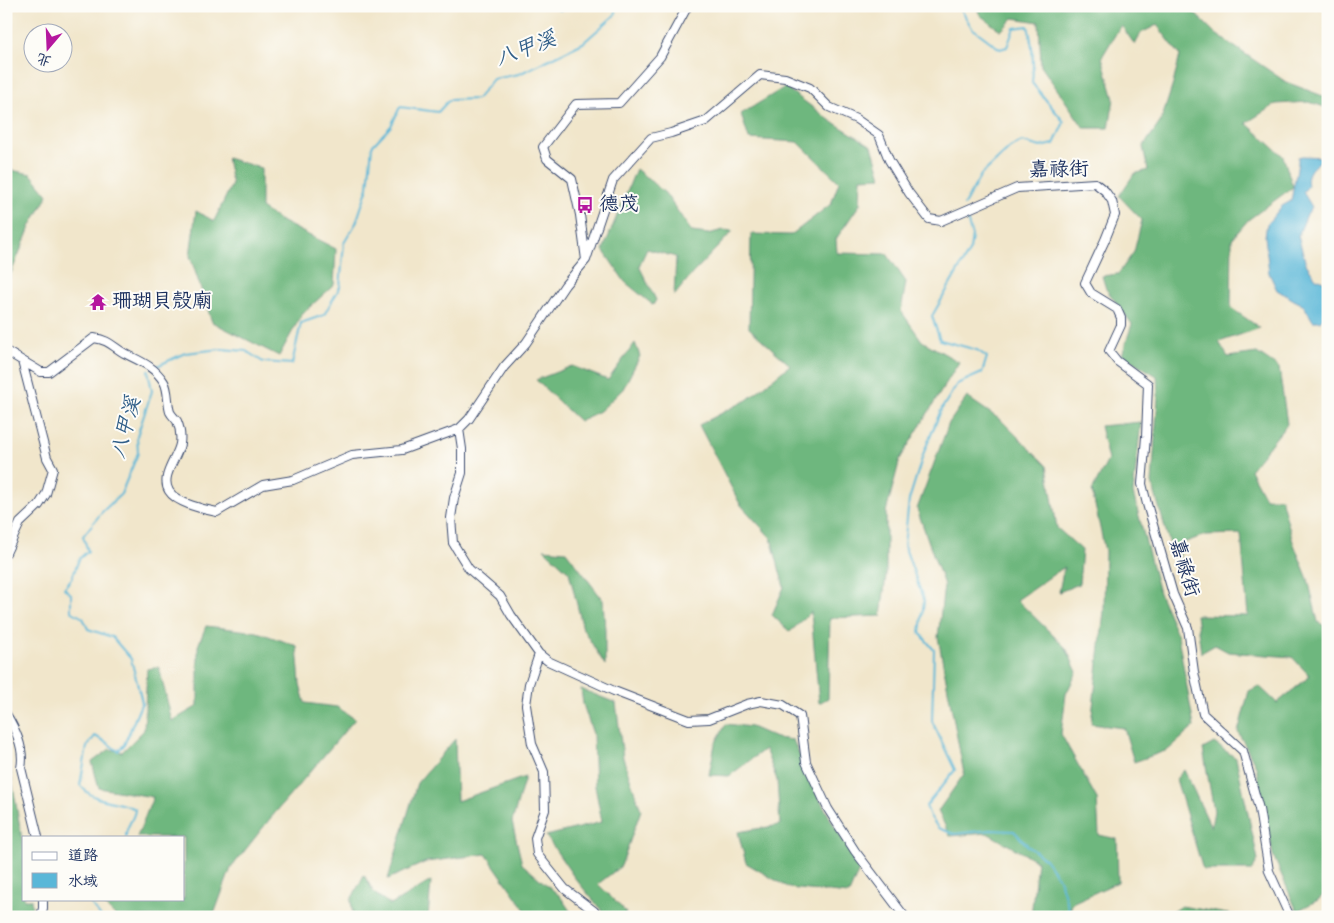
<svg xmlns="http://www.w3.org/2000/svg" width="1334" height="923" font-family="'Indie Flower','LXGW WenKai TC',sans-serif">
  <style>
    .forest { fill: #6eb77e; stroke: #44736e }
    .water { fill: #5ab7d8; stroke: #3a739b }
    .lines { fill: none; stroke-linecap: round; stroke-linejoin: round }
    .stream { stroke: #5ab7d8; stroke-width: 2 }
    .minor-casing { stroke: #3b4a6e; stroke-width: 10 }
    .minor { stroke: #fff; stroke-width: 8 }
    .labels { text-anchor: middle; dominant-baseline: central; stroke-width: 4; stroke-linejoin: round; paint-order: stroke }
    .street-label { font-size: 20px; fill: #1b2f5e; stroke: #fdfcf7 }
    .poi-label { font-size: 20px; fill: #1b2f5e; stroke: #fdfcf7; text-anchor: start }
    .water-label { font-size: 21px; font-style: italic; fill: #315f89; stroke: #fdfcf7 }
  </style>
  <rect width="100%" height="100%" fill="#fdfcf7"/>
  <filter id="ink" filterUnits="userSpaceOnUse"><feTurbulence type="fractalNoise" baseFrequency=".02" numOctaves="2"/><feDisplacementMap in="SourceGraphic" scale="10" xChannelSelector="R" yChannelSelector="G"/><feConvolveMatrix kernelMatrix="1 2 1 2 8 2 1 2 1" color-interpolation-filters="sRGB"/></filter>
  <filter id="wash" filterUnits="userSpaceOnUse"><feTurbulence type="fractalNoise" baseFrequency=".0096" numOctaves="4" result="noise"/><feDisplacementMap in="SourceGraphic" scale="20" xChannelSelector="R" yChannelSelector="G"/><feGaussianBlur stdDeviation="1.12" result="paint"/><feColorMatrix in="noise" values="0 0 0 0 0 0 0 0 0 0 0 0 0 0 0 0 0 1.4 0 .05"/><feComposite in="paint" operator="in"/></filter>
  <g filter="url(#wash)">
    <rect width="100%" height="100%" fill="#f1e6cb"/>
    <path class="forest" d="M976,6h211l29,28 70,48 42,16v10l-19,-6 -33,2 -30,19 37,33 10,31 -45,33 -16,19 -1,69 29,20 -41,14 9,15 29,-4 22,15 8,56 -37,46 15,28h16l12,44 15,37 10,43 10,6v263l-10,9 -21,11 -24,-56 -17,-89 -18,-34 11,-41 10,-5 18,17 33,-27 -18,-19 -64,-5 -13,-7 -14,8 -5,-38 52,1 -7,-82 -36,1 -22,8 -4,16 -6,-4 -21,-72 6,-87 -1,-20 -35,-21 10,-31 -26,-35 -4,-13 16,-2 16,-22 8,-32 -23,-24 15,-22 14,-4 -5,-23 18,-26 12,-37 7,-29 -23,-30 -16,8 -6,12 -14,-20 -19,32 12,42 -5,29h-25l-43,-62 -2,-44 -26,-4 -12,13 -21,-16z
      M785,87l46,34 41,25 9,31 -20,1 -1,26 -24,35 1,14 50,1 19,28 -5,29 21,30 37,21 -59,97 -14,53v63l-5,41 -51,2 -2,80 -9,5 -8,-91 -21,20 -18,-17 12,-28 -13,-49 -31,-34 -41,-79 48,-25 43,-35 -41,-37 2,-94 40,1 40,-31 8,-22 -41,-40 -49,-3 -8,-25z
      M227,158l34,10v40l18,12 57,29 -2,36 -32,29 -23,42 -67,-34 -22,-66 6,-45 18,10 18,-37z
      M6,169l25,5 17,21 -17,30 -25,60z
      M636,169l29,24 27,39 16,2 15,-4 10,1 -41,43 -18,22 2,-39 -29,-8 -8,17 17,34 -3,5 -28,-23 -22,-32z
      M635,343l5,13 -17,33 -23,22 -21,10 -43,-41 36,-14 36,14z
      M967,397l35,24 45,45 10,62 25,22 -3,34 -20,8 5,-25 -47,33 49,48 11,24 -11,22 -5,40 36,65 2,36 18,4 1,43 -46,21 -3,14h-5l-1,-7 -6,7h-26l6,-56 -50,-28 -37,3 -12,-25 26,-37 -26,-137 6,-52 -27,-76 32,-86z
      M1141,422l-8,71 26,100 19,43 16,91 -26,23 -34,12 -10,-34 -33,-4 13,-113 1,-60 -13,-60 16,-31 -8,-34z
      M544,549l22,2 37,49 2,30v35l-22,-36 -14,-57z
      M206,626l51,6 40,14 3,38 5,19 32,4 18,12 -86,101 -38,48 -18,49h-97l-15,-15 2,-3h81v-62h-47l16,-40 -54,-9 -7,-26 18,-13 12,3 22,-22 3,-61 12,-2 13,54 26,-15v-60z
      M581,689l35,14 7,55 18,52 -20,56 -23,18 28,28 -2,5h-17l-33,-40 -28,-41 56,-14 -7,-36 -2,-52 -10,-30z
      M726,724l25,3 25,11 17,2c19,43 38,88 68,125l-12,29 -60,-6 -43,-25 -8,-31 42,-7 -3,-45 -12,-31 -36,27 -20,-1 6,-31z
      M455,739l2,62 68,-24 -13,45 10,42 38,32 14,21h-44l-44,-63 -60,8 -38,17 29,-96z
      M1214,743l22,15 22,102 -6,10h-49l-27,-91 8,-9 27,57 3,-16 -11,-62z
      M6,745l18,106v48h7l1,10 -5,8h-21z
      M364,875l10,18 17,12 40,-24 -3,36h-75l-2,-17z
      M1181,906l58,10 -75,1z"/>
    <path class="water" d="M1302,156l23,1c-11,9 -20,14 -17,29l-5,6 9,15 -5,7 -9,22 8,28 10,14 12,5v30l-8,8h-7l-9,-15 -27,-16 -8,-17 -4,-37 2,-12 15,-18 9,-5 7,-38v-6z"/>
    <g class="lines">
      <path class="stream" d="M552,6l8,4 5,-4
        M959,6l13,22 28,21 7,-2 7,-19 14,-2c5,19 6,38 4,57l32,39 -10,22 -13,3 -19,-5 -12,6 -29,27 -17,30
        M966,216l6,20 -2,14 -38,66 8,24 37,10 10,7 -5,16 -25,11 -16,26 -17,42 -15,48 -5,45 20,56 -4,32 14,17 -2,71 23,49 -29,36 4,10 8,12 16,6 36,-4 24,1 14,15 17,13 15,21 11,37
        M153,368l32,-15 36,-4 25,2 17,11 29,2 9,-41 23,-8 16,-28 4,-44 12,-20 12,-36 4,-41 19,-20 9,-19 38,5 11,-12 28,-1 16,-20 26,-5 64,-31 33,-29 -2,-8
        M126,837c-1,-11 9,-18 9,-28 -20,-10 -40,-5 -55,-24l7,-38 8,-11 11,6 12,9 6,-6 18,-43 -11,-43 -19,-22 -24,-8 -5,-11 -12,-7v-17l-7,-6 8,-10 7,-19 9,-8 -5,-15 19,-24 19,-18 17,-41 -1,-17 15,-45 -4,-21h1
        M90,899l-1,2 12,16
        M1101,917l10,-4 1,4"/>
    </g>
  </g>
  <g filter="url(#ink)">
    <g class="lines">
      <g class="minor-casing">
        <path id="minor" d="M586,260l27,-80 38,-42 20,-5 35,-12 54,-46 25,3 25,10 19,19 27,12 23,16 10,25 20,33 20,26 12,2 76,-33 78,-5 10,8 7,10 3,14 -10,25 -20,43 6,10 26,16 4,9v7l-12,26 8,10 31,23 -2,53 -4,47 5,20 26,90 15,34 6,44 9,42 40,37 16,58 10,62 21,46
          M6,351l35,21h8l45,-34c15,2 18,8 30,15 16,8 30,13 40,29 5,8 3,21 6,30 2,4 5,6 7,9 3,7 4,16 3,23 -3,15 -20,32 -11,47 7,12 36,19 48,21l46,-27 30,-5 59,-25 50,-5 57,-21 10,-10 35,-52 22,-24 39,-58 21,-25 -6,-45 -8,-36 -25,-20 -4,-12 33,-43 43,-1 41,-46 26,-48v-3
          M459,429l3,20v24l-8,25 -3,20 2,25 16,26 31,27 11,19 28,39 9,7 66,30 75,29 20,-1 38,-15 14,-3 22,4 17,11 6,46 22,47 27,42 50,66
          M6,553l14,-30 19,-18 7,-11 7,-25 -6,-11 -25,-97
          M539,654l-10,30 -3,21 6,39 12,28 1,38 -10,28 2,16 28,35 29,22 5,6
          M6,714c10,16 19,35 15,54l17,69
          M41,917l2,-9v-9"/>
      </g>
      <use href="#minor" class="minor"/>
    </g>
  </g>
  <defs>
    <g id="bus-bare" transform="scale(1.35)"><path d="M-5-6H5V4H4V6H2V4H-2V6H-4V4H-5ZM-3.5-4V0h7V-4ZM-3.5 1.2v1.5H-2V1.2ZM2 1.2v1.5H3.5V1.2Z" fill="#b5179e" stroke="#fdfcf7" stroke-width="2.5" paint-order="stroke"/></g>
    <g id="temple-bare" transform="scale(1.35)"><path d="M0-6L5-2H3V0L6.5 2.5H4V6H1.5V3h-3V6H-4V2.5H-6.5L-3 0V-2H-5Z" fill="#b5179e" stroke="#fdfcf7" stroke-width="2.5" paint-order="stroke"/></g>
  </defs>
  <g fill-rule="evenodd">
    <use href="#bus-bare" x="585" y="205"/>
    <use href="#temple-bare" x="98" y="302"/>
  </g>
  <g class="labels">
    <g class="street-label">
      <text transform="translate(1059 171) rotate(-1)">嘉祿街</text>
      <text transform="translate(1183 568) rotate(73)">嘉祿街</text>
    </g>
    <g class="poi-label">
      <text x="599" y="205">德茂</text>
      <text x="112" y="302">珊瑚貝殼廟</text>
    </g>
    <g class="water-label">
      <text transform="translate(526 50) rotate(-21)">八甲溪</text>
      <text transform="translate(127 428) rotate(-75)">八甲溪</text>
    </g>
  </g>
  <rect width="1334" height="923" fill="none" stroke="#fdfcf7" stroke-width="25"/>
  <rect x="22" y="836" width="162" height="65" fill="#fdfcf7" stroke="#a3aaba"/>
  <rect x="32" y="852" width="25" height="8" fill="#ffffff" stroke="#a3aaba"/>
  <text x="68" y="860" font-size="15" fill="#1b2f5e">道路</text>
  <rect x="32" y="873" width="25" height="15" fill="#5ab7d8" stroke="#a3aaba"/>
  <text x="68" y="886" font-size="15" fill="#1b2f5e">水域</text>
  <g transform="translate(48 48) rotate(199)"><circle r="24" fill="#fdfcf7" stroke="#a3aaba"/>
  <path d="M0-4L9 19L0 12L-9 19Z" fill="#b5179e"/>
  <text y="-8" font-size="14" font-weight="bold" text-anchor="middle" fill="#1b2f5e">北</text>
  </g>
</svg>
